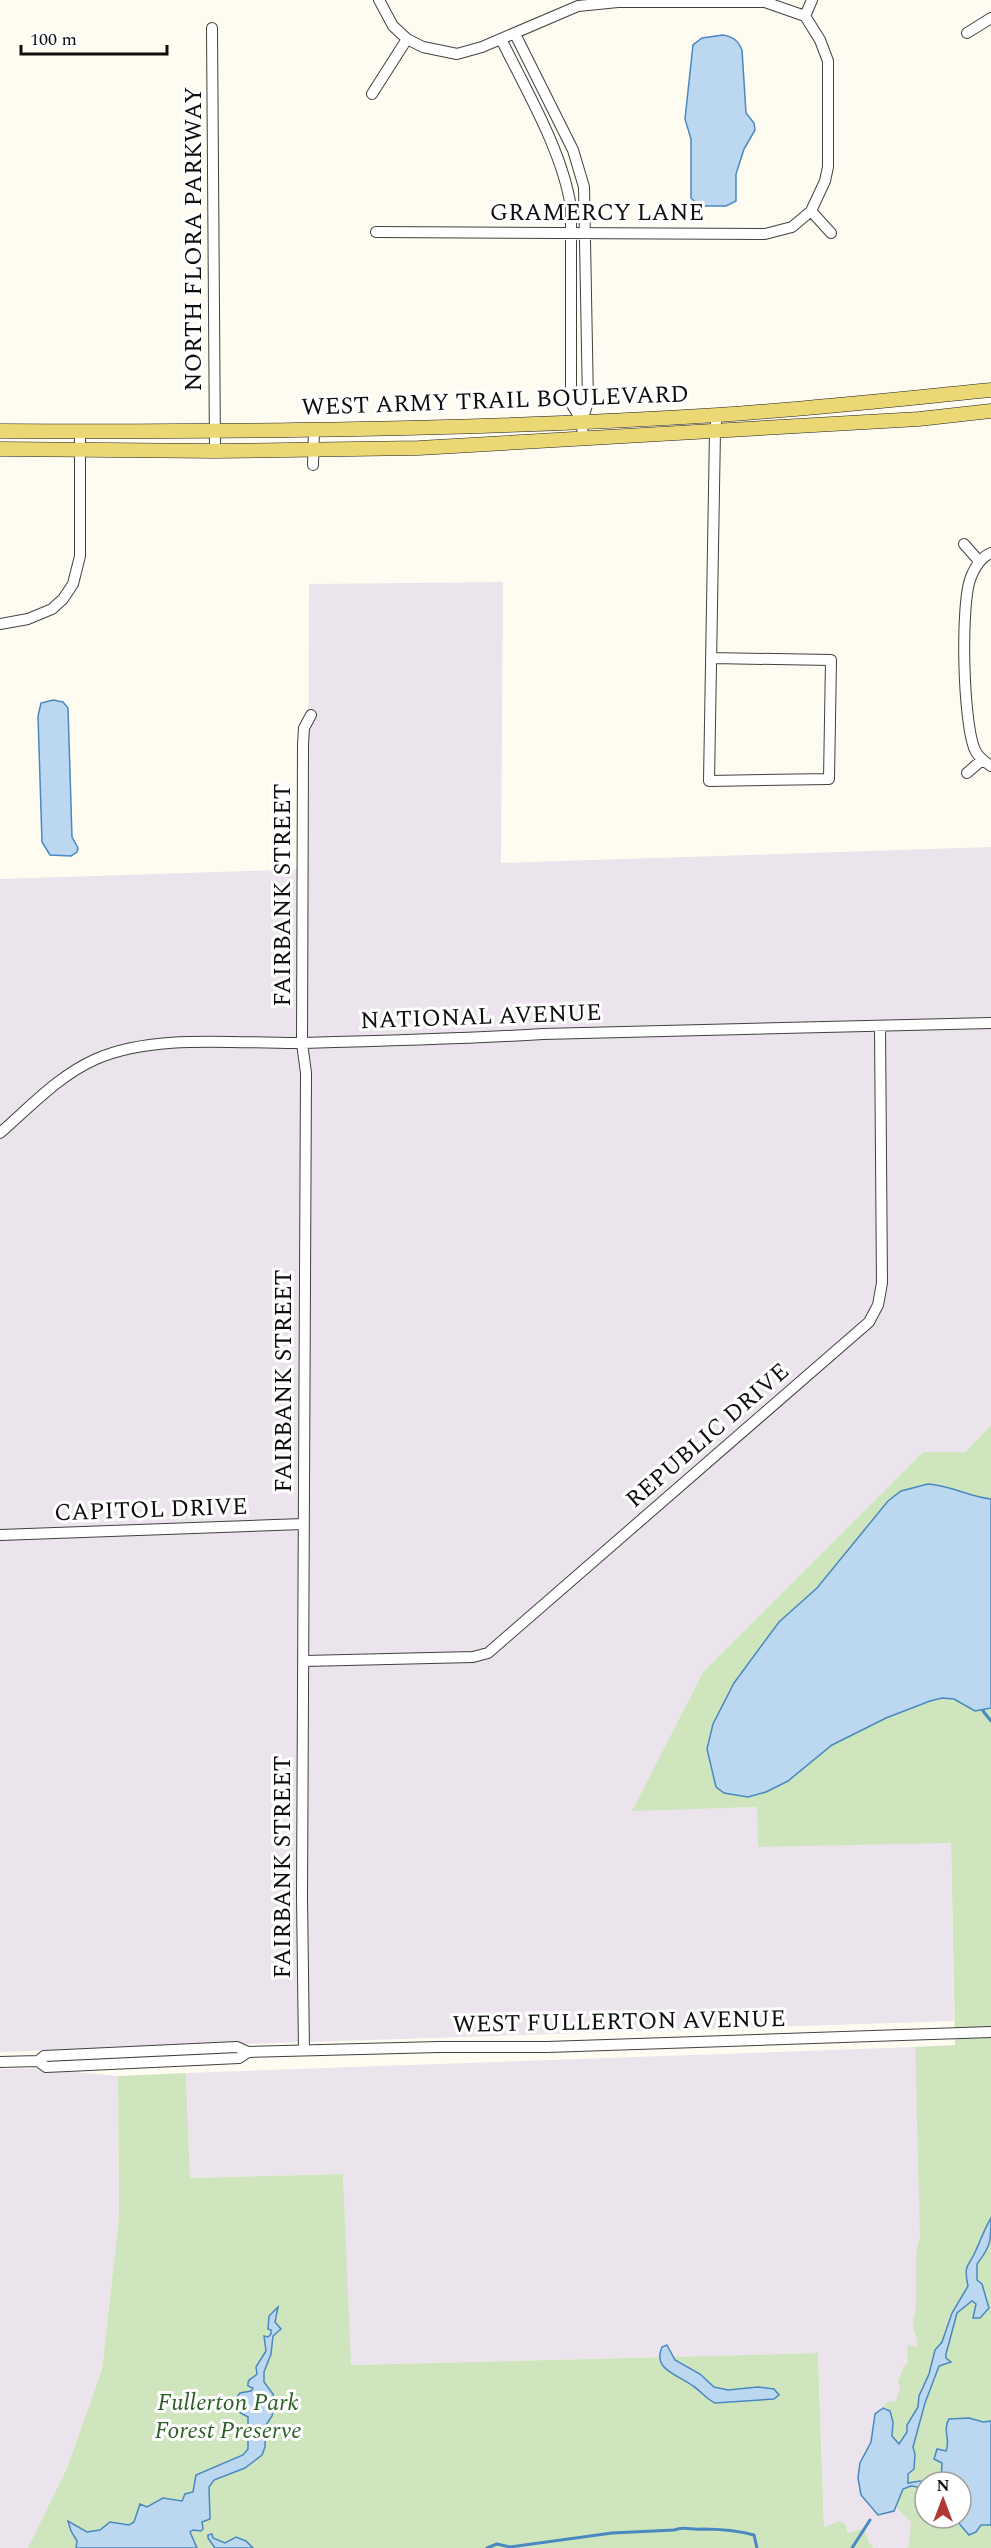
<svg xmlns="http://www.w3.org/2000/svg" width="991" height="2548" font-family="Spectral,serif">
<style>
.industrial{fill:#ece4ec}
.green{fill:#cfe5be;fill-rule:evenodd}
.water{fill:#bbd8f0;stroke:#4988c0;stroke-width:1.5}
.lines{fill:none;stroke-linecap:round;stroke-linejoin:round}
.stream{stroke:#4988c0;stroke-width:3}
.minor-casing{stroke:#414141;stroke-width:12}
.major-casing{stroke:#1f1f1f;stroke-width:15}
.minor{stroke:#fff;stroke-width:10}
.major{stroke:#ebd774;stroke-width:14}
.labels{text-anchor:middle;stroke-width:6;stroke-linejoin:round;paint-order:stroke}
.street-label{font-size:24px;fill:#0e0e0e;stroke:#fff}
.park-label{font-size:24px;font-style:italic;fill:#2d6025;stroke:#fff}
</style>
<rect width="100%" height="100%" fill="#fefcf1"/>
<path class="industrial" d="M503 582 501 863 991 847V1425L965 1452H923L703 1672 633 1810 757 1807 759 1847 951 1842 954 2021 0 2052V879L308 869 309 584Z
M915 2047 928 2482H925V2518L929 2548H825L818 2353 350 2365 343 2174 190 2178 186 2073Z
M33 2068 118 2076 119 2216 102 2369 67 2468 29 2548H0V2069Z"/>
<path class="green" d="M991 1425V2548H906L909 2546 911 2522 897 2508 900 2493 908 2483V2474L898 2444 892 2436 893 2431 887 2408H883L886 2402 896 2401 900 2389 898 2382 904 2366 908 2363 907 2348 909 2345 917 2347C919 2338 913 2332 913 2323 913 2317 916 2311 916 2305 917 2290 913 2250 920 2239L915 2047 955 2045 951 1843 758 1847 757 1807 632 1811 703 1672 923 1452H965ZM925 2482H961V2518H925Z
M186 2073 190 2178 343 2174 351 2365 818 2353 824 2527 840 2521 846 2525 847 2533 865 2528 868 2542 874 2548H28L67 2468 102 2369 119 2216 118 2076Z"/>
<path class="water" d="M723 35C733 37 738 40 742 50L746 113 754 123 755 130 744 149 736 174V201L726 206H699L691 198V139L685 119 693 45 702 38Z
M53 700 63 702 68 708 72 837 78 848 77 852 71 856 50 855 42 842 38 716 41 703Z
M928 1484C950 1485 969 1497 991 1499V1708L975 1711 954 1699 942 1698 930 1701 886 1718 832 1745 788 1781 766 1792 748 1797 724 1793 716 1787 707 1749 713 1724 734 1683 779 1622 817 1588 888 1501 901 1491Z
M991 2218C991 2241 991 2246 977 2264V2280L982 2284 989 2308 980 2318H973L976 2304 972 2301 957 2313 946 2354V2358L951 2362 939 2366 925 2403 913 2447 915 2454 914 2469 908 2474V2483L920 2481 925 2483V2488L911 2486 903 2489 894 2511 878 2515 861 2495 858 2478 860 2463 871 2442 875 2414 883 2408 890 2411 893 2422 892 2436 899 2444 907 2432V2425L918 2407 919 2396 929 2374 935 2350 942 2342 952 2313 968 2286C963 2262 969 2268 976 2250 981 2239 985 2228 991 2218Z
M278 2307 275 2322 281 2329 273 2336 271 2354 264 2372V2382L273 2394 274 2404 272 2416 266 2425 265 2447 262 2455 245 2468 214 2480 209 2487 210 2519 202 2522 203 2529 201 2531 193 2530 190 2532 197 2548H76L77 2541 71 2531 68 2521 87 2532 100 2530 110 2522 129 2525 134 2522 140 2504 147 2507 163 2498 182 2501 185 2494 193 2492 196 2475 243 2455 248 2449V2417L239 2412 240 2404 236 2398 240 2393 251 2391 253 2388 248 2386C247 2378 253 2379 257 2374L256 2367 266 2351 264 2336 268 2337 271 2334V2330L268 2329 269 2316Z
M667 2345 675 2360 700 2374 714 2387 728 2390 758 2387 774 2389 779 2395 774 2399 715 2403C706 2399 701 2391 693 2386 679 2375 652 2370 662 2347Z
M969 2418 983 2422 991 2421V2525H981L976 2532 969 2535 957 2521H946L943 2518H961V2482H931L941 2479 942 2463 934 2459 937 2449 946 2451C951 2440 942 2430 949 2419Z
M212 2534 213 2538 225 2543 236 2537 246 2541 253 2548H215L208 2538V2535Z"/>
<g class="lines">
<path class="stream" d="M983 1711 991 1721
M487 2548 497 2544 510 2547 612 2533 674 2530C684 2526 691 2530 702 2529 721 2529 736 2530 754 2535L757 2548
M852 2548 870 2520"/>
<g class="minor-casing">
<path id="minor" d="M379 0 393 26 407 39 423 47 457 54 482 47 578 6 618 2H765L805 16
M805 16 812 0
M212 28 215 451
M967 33 991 18
M515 34 573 150 584 187 588 402 582 421 583 439
M501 39C526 90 563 152 571 208V403L582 421
M372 94 407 39
M811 211 831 233
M376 232 765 234 792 227 811 211 825 181 828 167V61L820 40 805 16
M313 465 314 429
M964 544 979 561
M991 553C981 557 975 567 971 577 960 603 963 724 975 750 978 757 985 762 991 766
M0 624 28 619 52 609 63 599 73 584 80 556V431
M711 658 831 660 829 779 709 781 715 431 717 415
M967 773 982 760
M0 1133C31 1106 58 1076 96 1059 155 1033 239 1044 303 1043 383 1041 463 1039 543 1034L991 1023
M0 1535 303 1524
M304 1661 473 1657 488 1653 869 1322 878 1305 882 1283 880 1027
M304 2050 302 1897 306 1073 302 1043 303 745 304 728 311 715
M38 2061 46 2067 239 2058 248 2052
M0 2062 38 2061 44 2056 237 2047 248 2052 439 2047H547L991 2032"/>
</g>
<g class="major-casing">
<path id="major" d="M0 431C239 432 479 430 718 415 809 409 900 399 991 390
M0 449 215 451 419 448 919 419 991 411"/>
</g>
<use href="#minor" class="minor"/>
<use href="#major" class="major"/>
</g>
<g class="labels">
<g class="street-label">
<text x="597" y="220">GRAMERCY LANE</text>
<text transform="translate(193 239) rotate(-90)" y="8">NORTH FLORA PARKWAY</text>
<text transform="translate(495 400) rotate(-2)" y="8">WEST ARMY TRAIL BOULEVARD</text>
<text transform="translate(282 895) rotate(-90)" y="8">FAIRBANK STREET</text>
<text transform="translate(481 1016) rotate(-2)" y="8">NATIONAL AVENUE</text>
<text transform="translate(283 1381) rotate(-90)" y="8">FAIRBANK STREET</text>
<text transform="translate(707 1435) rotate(-41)" y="8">REPUBLIC DRIVE</text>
<text transform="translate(151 1509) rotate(-2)" y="8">CAPITOL DRIVE</text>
<text transform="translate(282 1867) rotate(-90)" y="8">FAIRBANK STREET</text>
<text transform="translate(619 2021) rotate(-1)" y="8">WEST FULLERTON AVENUE</text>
</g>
<g class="park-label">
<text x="228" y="2410">Fullerton Park<tspan x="228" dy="28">Forest Preserve</tspan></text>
</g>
</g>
<g transform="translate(943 2500)"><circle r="28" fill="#ffffff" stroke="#9f9f9f" stroke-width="1.5"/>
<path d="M0-4.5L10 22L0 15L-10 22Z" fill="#b13834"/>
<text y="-9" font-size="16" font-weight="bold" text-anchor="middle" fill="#0e0e0e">N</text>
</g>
<path d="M21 45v9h146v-9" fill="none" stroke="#0e0e0e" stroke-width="3"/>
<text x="30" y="45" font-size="18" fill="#0e0e0e" stroke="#ffffff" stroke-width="4.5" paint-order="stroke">100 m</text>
</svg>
